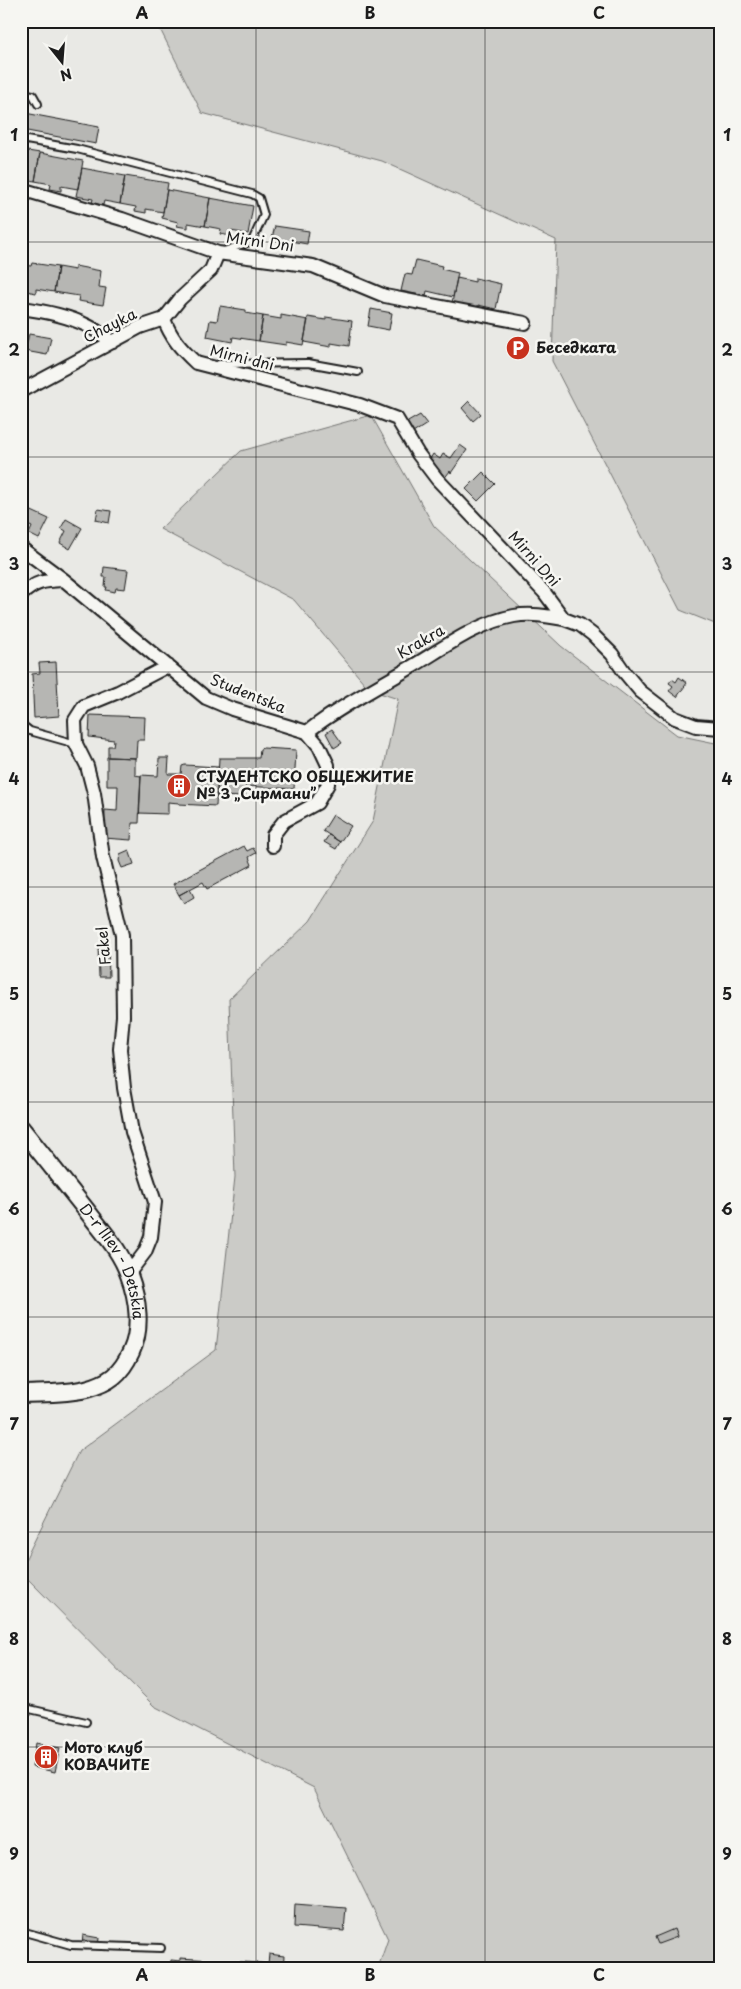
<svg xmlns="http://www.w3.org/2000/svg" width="741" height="1989" font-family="'Playpen Sans',sans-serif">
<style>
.green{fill:#cbcbc7;stroke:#747472}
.building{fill:#b6b6b3;stroke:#1c1c1c}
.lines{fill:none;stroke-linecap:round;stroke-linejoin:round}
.service-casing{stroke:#1c1c1c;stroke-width:10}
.minor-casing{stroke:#1c1c1c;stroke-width:16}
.tertiary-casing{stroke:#1c1c1c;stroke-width:20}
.path{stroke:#1c1c1c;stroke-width:3;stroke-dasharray:4 4;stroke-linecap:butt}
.service{stroke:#f6f6f2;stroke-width:6}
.minor{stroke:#f6f6f2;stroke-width:12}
.tertiary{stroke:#f6f6f2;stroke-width:16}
.grid{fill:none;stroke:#1c1c1c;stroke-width:1;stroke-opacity:0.55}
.labels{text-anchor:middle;stroke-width:5;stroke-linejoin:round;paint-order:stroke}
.street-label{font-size:15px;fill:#1c1c1c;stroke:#f6f6f2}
.poi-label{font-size:15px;font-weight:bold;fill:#1c1c1c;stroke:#f6f6f2;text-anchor:start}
.neatline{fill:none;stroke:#1c1c1c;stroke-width:2}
.grid-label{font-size:16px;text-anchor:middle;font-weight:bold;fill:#1c1c1c}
</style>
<rect width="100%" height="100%" fill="#e9e9e5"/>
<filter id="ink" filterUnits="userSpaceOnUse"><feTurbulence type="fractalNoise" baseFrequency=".02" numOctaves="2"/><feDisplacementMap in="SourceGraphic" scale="10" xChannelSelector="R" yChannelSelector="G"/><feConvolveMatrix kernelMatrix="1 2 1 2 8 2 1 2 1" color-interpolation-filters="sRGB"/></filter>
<g filter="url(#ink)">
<path class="green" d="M156 21H720V626L680 610 552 361 556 240 382 161 202 113Z
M371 415 434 526 561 646 677 735 720 744V1968H378L388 1939 314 1788 154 1706 21 1572V1568L79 1451 216 1350 235 1177 229 999 310 921 373 821 398 699 370 690 294 600 160 529 241 451Z"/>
<path class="building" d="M25 113 99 127 96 144 22 130Z
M21 150 40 153 35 181 21 179Z
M40 153 83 161 78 189 61 186V191L50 189 51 184 35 181Z
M82 168 125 176 120 204 104 201 103 205 92 203 93 199 76 196Z
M125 176 168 183 163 212 146 209V213L135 211 136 207 120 204Z
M167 190 210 198 205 226 188 223V228L177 226 178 222 162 218Z
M210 198 253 206 248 234 231 231V236L220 234 221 229 205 226Z
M275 226 309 231 307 244 272 238Z
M416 260 442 266 441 269 458 273 453 297 427 291 426 296 401 291 405 274 412 275Z
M32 263 58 267 54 292 36 289V293L21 290V265L31 266Z
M75 266 101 271 99 287 106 288 103 305 78 301 79 296 54 292 58 267 75 270Z
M457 278 475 282V278L501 284 496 309 478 305V308L452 303Z
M220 306 246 310V313L263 316 259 341 233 337 232 342 207 337 210 320 217 321Z
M371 309 392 313 389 330 368 326Z
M281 315 308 320 303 345 286 342V345L259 341 263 316 281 319Z
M308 317 326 320V317L352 321 349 346 331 343V347L304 342Z
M29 334 51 338 47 355 25 351Z
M469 401 481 414 473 421 462 408Z
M420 415 427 424 413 433 406 423Z
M460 445 467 450 451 473 450 471 443 480 429 468 434 462 430 459 433 454 440 459 443 454 451 458Z
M483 472 495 484 478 501 466 489Z
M25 508 49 519 39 539 29 534 32 527 21 522V516Z
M98 509 111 511 109 523 96 520Z
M66 519 82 528 70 549 60 543 66 531 61 528Z
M104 567 128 570 125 589 116 588 115 592 106 590 107 587H105L106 577H103Z
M56 662 59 716 34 718 32 674 40 673 39 663Z
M679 677 687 683 677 697 669 691 673 686 669 683 672 679 676 682Z
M90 715 145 717 144 740H137L136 758 108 757V746H113L114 740 89 737Z
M332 729 342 743 334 748 326 733Z
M263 748 296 750 294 789 246 786 245 797 217 796 219 758H259L260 749Z
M107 757 135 758V775L141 776 139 823H132L131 840 104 838 105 810 117 811 118 786H107Z
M159 758H169L168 774H181L182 766 185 765 218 767 216 806 179 804V803L168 802V814L139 813 141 775 158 776Z
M333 815 351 826 340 842 323 831Z
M329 835 340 842 336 849 324 842Z
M244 846 247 851 253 848 256 853 249 857 252 865 207 889 203 882 179 895 173 884Z
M129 850 134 864 122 868 119 861 120 854Z
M190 889 194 897 184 903 179 895Z
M98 946H108L109 977H99Z
M36 1743 60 1748 55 1772 32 1767Z
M295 1904 346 1908 344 1931 294 1927Z
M674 1929 677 1937 658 1944 655 1937Z
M83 1935 99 1938 98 1946 82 1944Z
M269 1954 284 1956 283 1968H259L260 1963 268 1964Z
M180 1958 260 1963 259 1968H180Z
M171 1960 180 1961V1968H170Z"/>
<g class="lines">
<g class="service-casing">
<path id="service" d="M21 93 33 95 38 104
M21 139 77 149 252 194 259 198 264 215 252 241 224 251
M219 364 308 363 358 372
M21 724 30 731 76 744
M21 1707 86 1722
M21 1931 71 1945 161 1948"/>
</g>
<g class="minor-casing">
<path id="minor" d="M21 189 122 219 218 253 313 266 385 296 525 323
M21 308C44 311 66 315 86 325 96 329 104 337 113 342
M164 319C171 338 181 349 196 363L360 405 397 419 418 454 437 479 544 592 564 619 580 625 593 635 612 654 625 673 640 691 675 718 696 726 720 728
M21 391 140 327 164 319 180 299 211 270 218 253
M21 548 64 580 206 698 232 709 307 732 319 746 328 765V784L317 803 284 821 273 835V846
M21 595C36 581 44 581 64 580
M307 732C338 708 374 689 408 669 441 650 476 623 514 616 531 613 547 616 564 619
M129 1273 145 1252 151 1237 155 1202 132 1132 124 1088 120 1049 123 1016 122 935 103 857 94 793 87 766 76 744 75 720 84 706 118 692 168 666"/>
</g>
<g class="tertiary-casing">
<g id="tertiary">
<path id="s1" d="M21 1128C43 1156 65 1183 87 1211 102 1231 121 1251 129 1275 138 1299 142 1329 131 1352 121 1374 109 1383 86 1389 65 1394 42 1393 21 1394"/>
</g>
</g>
<path class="path" d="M717 1968 720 1967"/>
<use href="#service" class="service"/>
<use href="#minor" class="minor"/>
<use href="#tertiary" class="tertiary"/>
</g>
</g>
<path class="grid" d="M256 21V1968M485 21V1968M21 242H720M21 457H720M21 672H720M21 887H720M21 1102H720M21 1317H720M21 1532H720M21 1747H720"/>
<defs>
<g id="parking-disc" transform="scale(1.25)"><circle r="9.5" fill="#c8321e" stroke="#f6f6f2"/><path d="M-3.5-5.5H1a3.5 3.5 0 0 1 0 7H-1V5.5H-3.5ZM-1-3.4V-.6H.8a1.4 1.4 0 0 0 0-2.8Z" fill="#fff"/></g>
<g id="building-disc" transform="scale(1.25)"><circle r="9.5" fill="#c8321e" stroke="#f6f6f2"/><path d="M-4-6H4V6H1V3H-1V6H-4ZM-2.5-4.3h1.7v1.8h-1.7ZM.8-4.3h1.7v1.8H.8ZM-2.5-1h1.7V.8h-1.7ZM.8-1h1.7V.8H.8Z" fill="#fff"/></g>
</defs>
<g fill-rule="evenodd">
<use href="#parking-disc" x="518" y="348"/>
<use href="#building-disc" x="179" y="786"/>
<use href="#building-disc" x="46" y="1757"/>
</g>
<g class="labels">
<g class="street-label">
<text transform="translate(260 242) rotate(8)" y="5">Mirni Dni</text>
<text transform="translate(110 326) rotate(-27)" y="5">Chayka</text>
<text transform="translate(242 358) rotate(14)" y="5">Mirni dni</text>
<text transform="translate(534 559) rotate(48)" y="5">Mirni Dni</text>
<text transform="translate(421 642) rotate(-30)" y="5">Krakra</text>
<text transform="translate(248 694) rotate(22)" y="5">Studentska</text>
<text transform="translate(104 946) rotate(-95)" y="5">Fakel</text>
<text dy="5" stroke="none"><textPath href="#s1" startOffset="164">D-r Iliev - Detskia</textPath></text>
</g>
<g class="poi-label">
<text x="536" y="353">Беседката</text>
<text x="196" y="782">СТУДЕНТСКО ОБЩЕЖИТИЕ<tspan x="196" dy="17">№ 3 „Сирмани”</tspan></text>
<text x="64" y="1753">Мото клуб<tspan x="64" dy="17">КОВАЧИТЕ</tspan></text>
</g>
</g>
<rect width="741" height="1989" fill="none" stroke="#f6f6f2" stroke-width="55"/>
<g transform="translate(62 62) rotate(163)" stroke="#f6f6f2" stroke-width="4" paint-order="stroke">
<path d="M0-4L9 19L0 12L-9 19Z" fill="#1c1c1c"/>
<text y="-8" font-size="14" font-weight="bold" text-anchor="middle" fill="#1c1c1c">N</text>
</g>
<rect x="28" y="28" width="686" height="1934" class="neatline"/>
<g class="grid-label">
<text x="142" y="19">A</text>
<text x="370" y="19">B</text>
<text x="599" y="19">C</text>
<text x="14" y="141">1</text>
<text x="727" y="141">1</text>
<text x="14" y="356">2</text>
<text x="727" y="356">2</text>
<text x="14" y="570">3</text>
<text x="727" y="570">3</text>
<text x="14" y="785">4</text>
<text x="727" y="785">4</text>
<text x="14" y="1000">5</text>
<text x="727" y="1000">5</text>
<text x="14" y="1215">6</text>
<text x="727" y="1215">6</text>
<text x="14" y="1430">7</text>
<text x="727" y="1430">7</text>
<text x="14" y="1645">8</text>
<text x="727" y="1645">8</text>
<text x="14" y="1860">9</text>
<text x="727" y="1860">9</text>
<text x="142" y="1981">A</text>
<text x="370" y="1981">B</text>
<text x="599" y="1981">C</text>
</g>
</svg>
